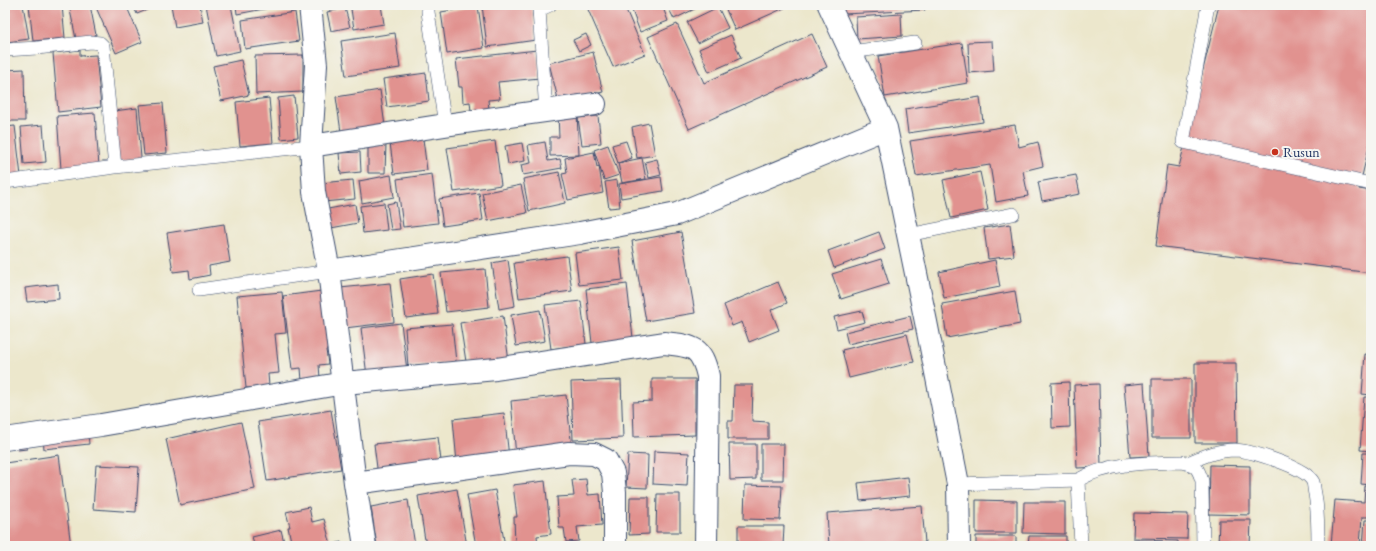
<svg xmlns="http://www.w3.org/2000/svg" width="1376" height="551" font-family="'EB Garamond',serif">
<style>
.building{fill:#e1928f}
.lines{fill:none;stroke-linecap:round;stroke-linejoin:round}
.lane-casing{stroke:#3a4b6e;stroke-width:14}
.street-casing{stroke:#3a4b6e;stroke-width:24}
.lane{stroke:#fff;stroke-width:13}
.street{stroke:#fff;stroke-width:22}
.poi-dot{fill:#c8321e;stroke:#f6f6f2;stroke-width:1.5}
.labels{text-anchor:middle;stroke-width:4;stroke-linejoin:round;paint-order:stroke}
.poi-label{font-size:14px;fill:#1b2f5e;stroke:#f6f6f2;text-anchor:start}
</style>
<rect width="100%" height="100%" fill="#f6f6f2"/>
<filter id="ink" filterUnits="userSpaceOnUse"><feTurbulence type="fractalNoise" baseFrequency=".025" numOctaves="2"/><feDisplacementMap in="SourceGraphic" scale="8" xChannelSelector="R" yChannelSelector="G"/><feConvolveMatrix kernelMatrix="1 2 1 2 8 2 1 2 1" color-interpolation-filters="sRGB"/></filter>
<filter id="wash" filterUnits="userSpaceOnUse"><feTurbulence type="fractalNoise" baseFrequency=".012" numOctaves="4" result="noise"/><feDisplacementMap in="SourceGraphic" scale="16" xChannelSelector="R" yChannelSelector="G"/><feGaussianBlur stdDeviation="0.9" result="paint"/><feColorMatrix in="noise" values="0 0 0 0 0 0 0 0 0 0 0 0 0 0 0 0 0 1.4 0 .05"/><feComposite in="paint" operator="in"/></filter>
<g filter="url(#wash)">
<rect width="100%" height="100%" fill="#ece7cc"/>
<g id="blocks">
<path class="building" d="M11 5H23L29 39 7 42 5 31V6Z
M29 5H62L65 38 33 41Z
M69 5H90L96 35 76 39Z
M95 5H126L142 42 116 53Z
M133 5H159L137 14Z
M171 5H200L203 22 175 27Z
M206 5H231L240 51 216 56Z
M236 5H280V6L237 14Z
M374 5H381L384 24 354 29 351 9Z
M482 5H532L536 40 487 47Z
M586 5H624L645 54 613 67Z
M630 5H662L668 21 640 32Z
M667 5H703L674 19Z
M724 5H791L735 30Z
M843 5H925V10L844 14Z
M1219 5H1371V138L1359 189 1371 191V273L1156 246 1167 165 1179 167Z
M478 6 484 48 447 54 441 12Z
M718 7 728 28 698 43 687 22Z
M345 8 350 27 331 31 327 12Z
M295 12 299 41 245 49 242 20Z
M901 14 902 36 857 39 856 17Z
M677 24 704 83 812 34 827 67 689 129 648 37Z
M395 33 400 68 346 76 341 41Z
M586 34 591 45 579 51 573 40Z
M731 35 741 58 709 72 699 49Z
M992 41 994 71 969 73 968 42Z
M962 43 968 83 885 97 878 56Z
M80 50V56L96 55 101 107 58 112 53 53Z
M537 50 540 78 498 82 500 99 488 100 489 109 471 111 470 102 463 103 462 87H459L456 59Z
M593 52 603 92 559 103 549 63Z
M303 55V92L256 94 255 56Z
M241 60 249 95 221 101 213 66Z
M24 69 25 121H5V70Z
M426 73 429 101 387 107 383 79Z
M380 90 385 126 341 132 336 97Z
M294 96 298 137 281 139 278 98Z
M980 97 983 122 908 133 905 109Z
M269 98 273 143 240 146 236 102Z
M163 103 167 153 144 155 139 105Z
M137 108 141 158 118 161 114 111Z
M95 113 99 166 61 169 57 116Z
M577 113 579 155 550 156V137H559L558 114Z
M598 116 601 143 582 145 578 118Z
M649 123 655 155 637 158 632 127Z
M43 125 46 162 24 164 21 127Z
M1015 125 1019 147 1038 142 1043 166 1023 171 1028 196 996 202 990 165 916 176 910 141Z
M15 126 21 176 5 178V127Z
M423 139 427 170 394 174 390 143Z
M495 141 501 185 454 192 447 148Z
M626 141 632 158 618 163 612 145Z
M545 142 548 161 560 159 562 168 523 175 521 165 531 163 528 145Z
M522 143 525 161 508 164 505 146Z
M368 144H386L385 173H368Z
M608 145 619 175 604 180 594 150Z
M360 152 361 172 341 174 339 153Z
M594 152 597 167 599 166 603 193 568 200 562 174 567 173 565 158Z
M642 158 646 179 622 183 618 163Z
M657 159 661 175 649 178 645 162Z
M559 172 565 203 529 211 523 179Z
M980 172 988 210 951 218 943 180Z
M432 174 438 223 403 227 397 179Z
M391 175 394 197 362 203 359 181Z
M1076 175 1080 194 1042 201 1038 182Z
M661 177 663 191 621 198 619 184Z
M353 180 355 199 323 202 321 183Z
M617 180 620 207 609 208 605 182Z
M521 185 527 213 488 221 482 193Z
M479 193 483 220 443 226 439 199Z
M396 202 400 229 391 230 387 204Z
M384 203 387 230 363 233 360 206Z
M355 204 358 223 331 228 328 209Z
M224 224 230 262 209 266 210 275 190 279 189 270 173 272 167 233Z
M1010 224 1014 256 988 259 984 228Z
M681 232 695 313 646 321 632 241Z
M879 232 885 249 834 268 828 251Z
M619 247 623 280 579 285 575 253Z
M567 256 572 291 519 298 514 263Z
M881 259 889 284 841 299 832 274Z
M508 260 515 306 499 309 492 263Z
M995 260 1000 287 944 298 939 272Z
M485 269 489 307 446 312 441 273Z
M433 274 438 314 406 318 400 279Z
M778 282 787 303 771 310 779 330 749 342 742 322 732 326 724 305Z
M390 283 394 322 345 328 340 288Z
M58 284 59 299 27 302 25 288Z
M627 284 633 338 592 343 586 289Z
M329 290 336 349 326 350 328 364 319 365 320 378 302 381 301 368 292 369 283 296Z
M1015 291 1020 324 947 338 942 304Z
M282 292 286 333 275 334 279 373 268 374 269 386 246 388 237 296Z
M581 301 586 344 551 349 545 305Z
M540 310 545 341 516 346 511 315Z
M862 311 865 322 837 329 834 317Z
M503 316 509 362 467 368 460 323Z
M910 316 913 329 848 344 845 332Z
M401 323 407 371 367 376 361 328Z
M452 324 456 362 408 366 405 328Z
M907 334 914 362 849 378 842 350Z
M1365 354 1371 355V395L1362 394Z
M1195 363H1236L1237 443H1195Z
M652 379H695V435L634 437 633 402 652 401Z
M1152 379H1191V438H1152Z
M621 380 623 438 573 440 571 382Z
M1069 382 1070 427 1052 428 1051 383Z
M1144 383 1149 456 1130 457 1124 385Z
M1099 384 1101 467 1077 468 1074 385Z
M734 385H753L752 421 768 422V439H728V421H733Z
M566 395 572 449 516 456 511 401Z
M1364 397H1371V451L1360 450Z
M331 410 341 469 267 481 258 422Z
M504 413 509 457 457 463 453 419Z
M241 422 255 489 180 505 166 439Z
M88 433 89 444 44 449 43 438Z
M438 437 442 469 378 476 374 444Z
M18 444H27V449L18 450Z
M729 444H756V479L730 480Z
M761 444H784L783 480H761Z
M654 451 689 453 687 486 653 484Z
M1363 453H1371V485L1361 484Z
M628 454 648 455 647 488 626 487Z
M59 455 71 546H5V463Z
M96 465 139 467 136 512 93 509Z
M1210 465 1250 466V515L1209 514Z
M908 477 910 496 860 501 858 483Z
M586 479 588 495 600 494 602 525 577 527 579 541 566 542 564 528H559L557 497 574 496 572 480Z
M545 481 551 534 537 536 538 546H515L514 517H517L513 485Z
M745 485 782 486 780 520 744 519Z
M1365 486 1371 487V517H1362L1360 546 1331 545 1335 500 1364 502Z
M457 489 467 546H426L418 496Z
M495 490 505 546H476L467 495Z
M657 494H680V532H656Z
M630 497H649V534L629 535Z
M408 500 415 546H377L371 507Z
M976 500 1017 501V533H976Z
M1024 502H1065V534L1023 533Z
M922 506 925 543 881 546H829L827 513Z
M309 507 312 522 324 519 331 545 341 542 342 546H292L288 527H290L286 512Z
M1134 513 1188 514 1187 539 1133 538Z
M1219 520H1251L1250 546H1218Z
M1365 520H1371V546H1363Z
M738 526H784L783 546H738Z
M281 530 285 546H255L252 537Z
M976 536H1016V546H976Z
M1029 536H1066V546H1028Z
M1134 540 1178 541V546H1134Z"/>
</g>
</g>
<g filter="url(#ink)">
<use href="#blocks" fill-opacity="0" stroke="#3a4b6e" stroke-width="1"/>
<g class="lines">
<g class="lane-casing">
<path id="lane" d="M428 5V12L445 125
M1208 5 1183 142 1371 184
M5 50 37 48 91 42 100 43 103 46 115 167
M851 52 915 43
M546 112 539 10 550 5
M5 182 115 167 311 146
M908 235 1013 214
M199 290 329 271
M1188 463C1203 456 1218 450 1235 450 1251 451 1306 467 1313 482 1314 485 1314 490 1315 494 1318 511 1318 528 1318 546
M1078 480 1081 546
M958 484 1078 480C1110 462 1146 463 1181 462 1195 464 1198 467 1202 481L1203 546"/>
</g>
<g class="street-casing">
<path id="street" d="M310 5 316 65 311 146 314 192 329 271 355 483 365 546
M829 5 886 128 926 322 958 484 959 546
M311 146 445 125 595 104
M329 271 580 233 677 214 886 128
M5 439 101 425 344 383 496 369 664 343C693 346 701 346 708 376L706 546
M355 483 569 453 594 454 606 460 613 473 615 492V546"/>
</g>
<use href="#lane" class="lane"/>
<use href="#street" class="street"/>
</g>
</g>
<circle class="poi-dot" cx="1275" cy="152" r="4"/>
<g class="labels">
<g class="poi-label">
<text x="1283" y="157">Rusun</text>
</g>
</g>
<rect width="1376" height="551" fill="none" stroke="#f6f6f2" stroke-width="20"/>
</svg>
